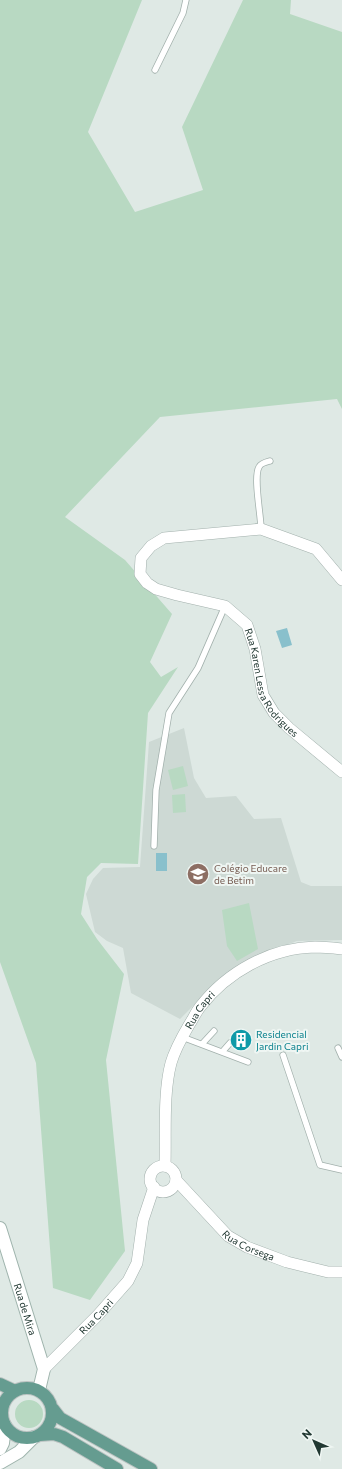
<svg xmlns="http://www.w3.org/2000/svg" width="342" height="1469" font-family="Commissioner,sans-serif">
<style>
.built{fill:#cdd9d4}
.green{fill:#b8d9c2}
.water{fill:#89c0cc}
.lines{fill:none;stroke-linecap:round;stroke-linejoin:round}
.lane-casing{stroke:#a2b0ac;stroke-width:7}
.street-casing{stroke:#a2b0ac;stroke-width:12}
.secondary-casing{stroke:#9fb4ad;stroke-width:14}
.primary-casing{stroke:#bcc3c2;stroke-width:14}
.lane{stroke:#fff;stroke-width:5.5}
.street{stroke:#fff;stroke-width:11}
.secondary{stroke:#fff;stroke-width:12}
.primary{stroke:#659c90;stroke-width:12}
.labels{text-anchor:middle;stroke-width:4;stroke-linejoin:round;paint-order:stroke}
.street-label{font-size:10px;fill:#213832;stroke:#eff6f3}
.education-label{font-size:10px;fill:#785e54;stroke:#eff6f3;text-anchor:start}
.culture-label{font-size:10px;fill:#0d838f;stroke:#eff6f3;text-anchor:start}
</style>
<rect width="100%" height="100%" fill="#dfe9e5"/>
<path class="built" d="M184 728 194 778 206 798 236 796 254 819 281 818 301 882 311 886H342V940L297 941 262 954 225 974 180 1019 131 993 123 948 107 941 95 932 86 894 93 879 103 868 140 867 149 742Z"/>
<path class="green" d="M0 0H142L88 132 135 212 203 190 182 127 243 0H291L290 14 342 32V409L337 399 160 417 65 517 125 560 172 614 150 662 161 677 178 667 148 713 138 864 101 863 87 877 81 914 97 939 124 974 106 1060 125 1251 90 1300 53 1288 36 1063 0 962Z
M183 766 188 786 173 790 168 770Z
M185 794 186 812 173 813 172 795Z
M249 903 258 949 237 961 227 946 222 910Z
M15 1414a14 14 0 1 1 28 0a14 14 0 1 1-28 0Z"/>
<path class="water" d="M287 628 292 645 282 648 276 631Z
M156 853H167V871H156Z"/>
<g class="lines">
<g class="lane-casing">
<path id="lane" d="M155 70 183 13 186 0
M261 529C261 515 253 477 259 467 261 463 266 462 270 461
M154 846 156 790 169 713 198 668 225 606
M182 1037 248 1062
M202 1044 214 1031
M338 1048 342 1057
M223 1051 230 1043
M283 1055 320 1165 342 1170"/>
</g>
<g class="street-casing">
<g id="street">
<path id="s1" d="M342 580 316 549 261 529 164 538 151 546 141 558 140 574 147 583 156 589 177 595 225 606 247 625 255 649 263 695 274 713 289 728 342 772"/>
<path id="s2" d="M165 1166C166 1134 163 1093 171 1063 175 1049 182 1037 189 1025 193 1019 196 1012 200 1007 227 972 270 948 315 947 324 947 333 948 342 949"/>
<circle cx="163" cy="1179" r="13"/>
<path id="s3" d="M176 1180 228 1236 247 1247 287 1262 328 1272H342"/>
<path id="s4" d="M44 1369 98 1315 128 1281 137 1263 143 1220 154 1187"/>
</g>
</g>
<g class="secondary-casing">
<g id="secondary">
<path id="s5" d="M0 1228 44 1369 39 1390"/>
<path d="M0 1449 3 1443 5 1425"/>
<path d="M0 1463 19 1452 34 1437"/>
</g>
</g>
<g class="primary-casing">
<path id="primary" d="M0 1384 15 1391
M2 1413a25 25 0 1 1 50 0a25 25 0 1 1-50 0Z
M53 1409 60 1418 151 1469
M40 1435 54 1434 63 1437 117 1469"/>
</g>
<use href="#lane" class="lane"/>
<use href="#street" class="street"/>
<use href="#secondary" class="secondary"/>
<use href="#primary" class="primary"/>
</g>
<defs>
<g id="school-disc" transform="scale(1.15)"><circle r="9.5" fill="#8d6e63" stroke="#eff6f3"/><path d="M0-5L7-2L0 1L-7-2ZM-4 1L0 2.5L4 1V4Q0 6-4 4Z" fill="#fff"/></g>
<g id="building-disc" transform="scale(1.15)"><circle r="9.5" fill="#0f9aa8" stroke="#eff6f3"/><path d="M-4-6H4V6H1V3H-1V6H-4ZM-2.5-4.3h1.7v1.8h-1.7ZM.8-4.3h1.7v1.8H.8ZM-2.5-1h1.7V.8h-1.7ZM.8-1h1.7V.8H.8Z" fill="#fff"/></g>
</defs>
<g fill-rule="evenodd">
<use href="#school-disc" x="198" y="874"/>
<use href="#building-disc" x="241" y="1040"/>
</g>
<g class="labels">
<g class="street-label">
<text dy="4" stroke="none"><textPath href="#s1" startOffset="430">Rua Karen Lessa Rodrigues</textPath></text>
<text dy="4" stroke="none"><textPath href="#s2" startOffset="164">Rua Capri</textPath></text>
<text dy="4" stroke="none"><textPath href="#s3" startOffset="99">Rua Corsega</textPath></text>
<text dy="4" stroke="none"><textPath href="#s5" startOffset="85">Rua de Mira</textPath></text>
<text dy="4" stroke="none"><textPath href="#s4" startOffset="74">Rua Capri</textPath></text>
</g>
<g class="education-label">
<text x="214" y="872">Colégio Educare<tspan x="214" dy="12">de Betim</tspan></text>
</g>
<g class="culture-label">
<text x="256" y="1038">Residencial<tspan x="256" dy="12">Jardin Capri</tspan></text>
</g>
</g>
<g transform="translate(314 1441) rotate(315)" stroke="#eff6f3" stroke-width="3" paint-order="stroke">
<path d="M0-3L7 15L0 10L-7 15Z" fill="#213832"/>
<text y="-6" font-size="11" font-weight="bold" text-anchor="middle" fill="#213832">N</text>
</g>
</svg>
